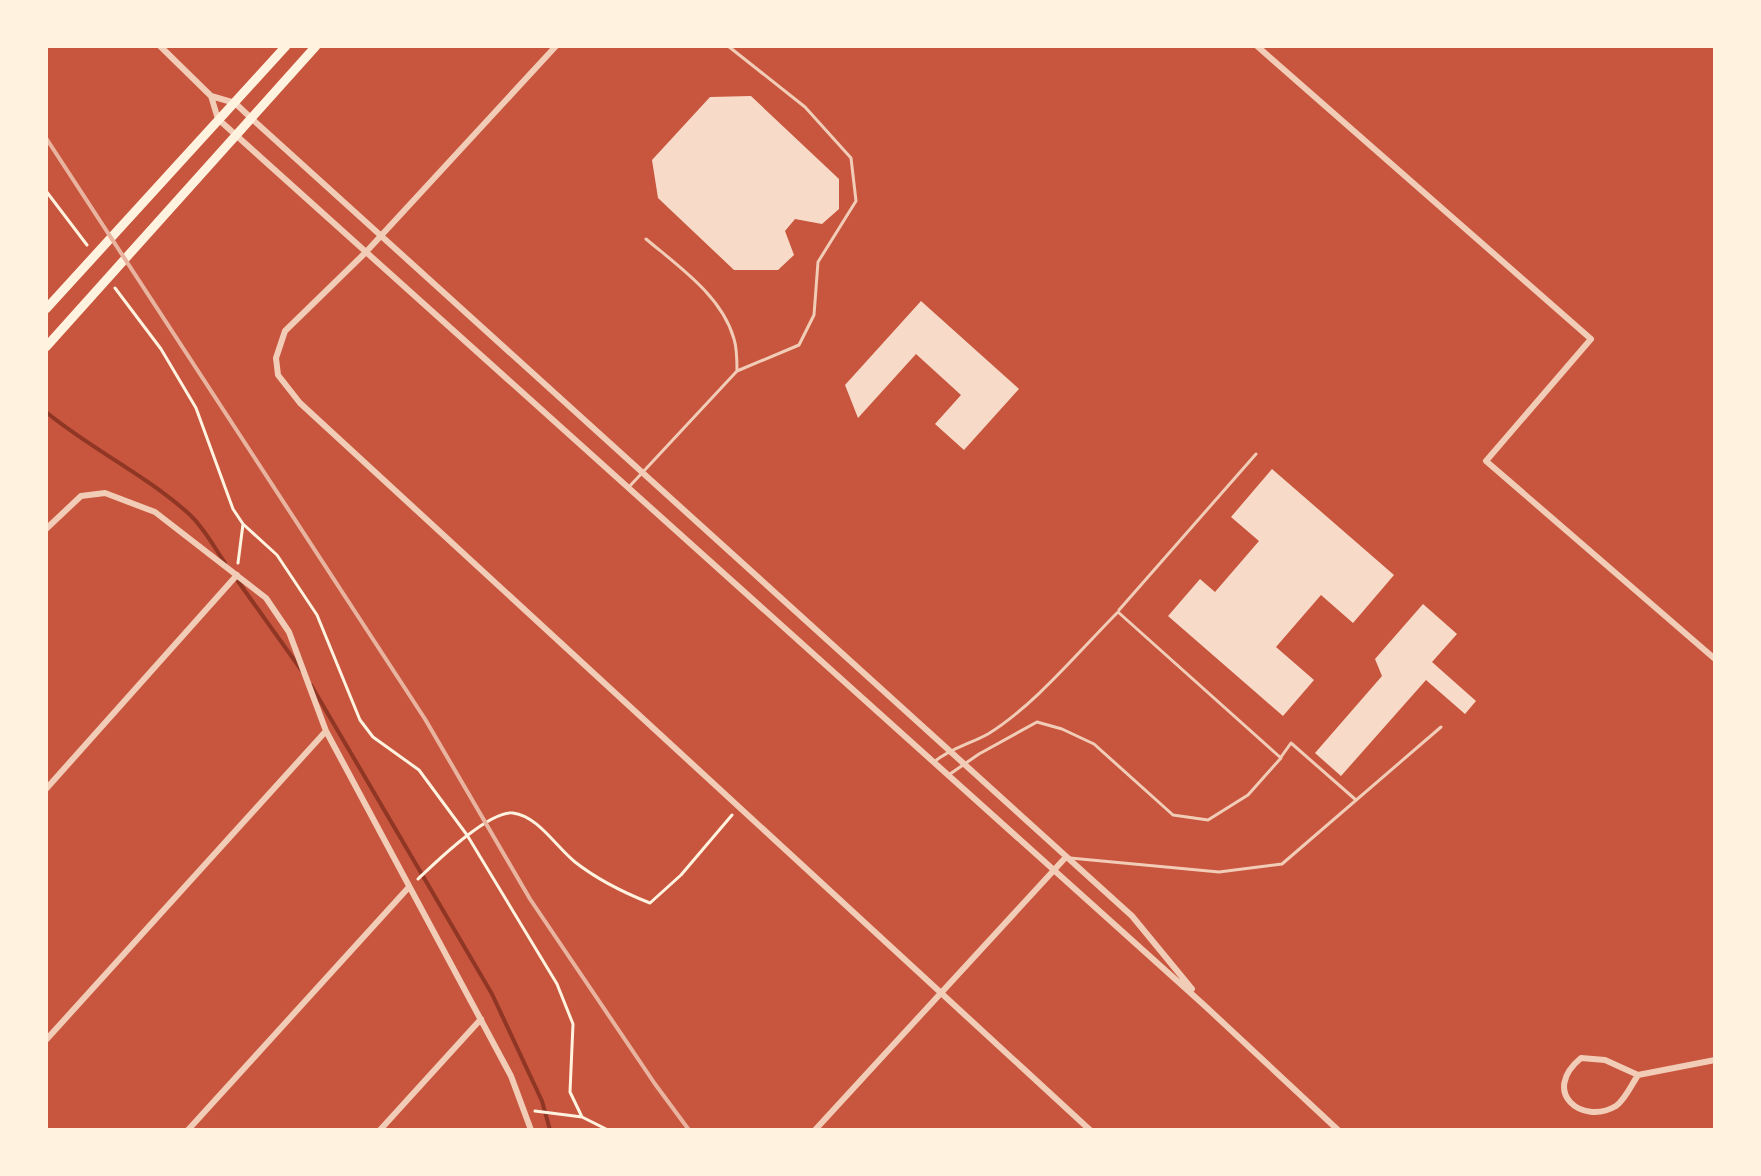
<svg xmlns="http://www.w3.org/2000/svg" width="1761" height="1176" font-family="Jost,sans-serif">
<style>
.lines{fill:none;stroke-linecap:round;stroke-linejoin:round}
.stream{stroke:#8f3625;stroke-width:4}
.building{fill:#f7dbc8}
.path{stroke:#fff3e0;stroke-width:3}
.service{stroke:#f1ccb7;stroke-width:3}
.minor{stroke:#f1ccb7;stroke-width:6}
.secondary{stroke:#fff3e0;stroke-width:9}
.rail{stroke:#e9b49f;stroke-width:4}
</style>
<rect width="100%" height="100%" fill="#c8553d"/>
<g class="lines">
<path class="stream" d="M46 412C91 449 144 474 188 513 203 526 214 547 225 563
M235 577 302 671
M311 685 492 994 542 1101 550 1130"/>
</g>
<path class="building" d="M751 96 839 179V209L822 224 795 219 785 231 794 255 778 270H734L658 198 652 160 710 97Z
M921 301 1019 389 964 450 935 424 961 395 916 354 858 418 845 385Z
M1272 469 1394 575 1353 623 1321 595 1276 647 1314 680 1283 716 1168 616 1200 579 1215 592 1259 541 1231 517Z
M1423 604 1457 634 1432 662 1476 701 1465 714 1426 680 1341 776 1315 753 1382 676 1375 659Z"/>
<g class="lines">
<path class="path" d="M46 191 87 245
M115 288 161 349 196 408 233 509 243 524 277 555 317 615 360 720 373 737 419 770 467 835 557 984 573 1024 570 1092 582 1117 608 1130
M238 563 243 524
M418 879C435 863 489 810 513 813 538 816 556 847 575 862 598 880 622 892 650 903L681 875 732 815
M535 1111 582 1117"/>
<path class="service" d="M728 46 805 107 851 158 856 201 818 262 814 315 799 345 737 371
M628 488 737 371C737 361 737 348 734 339 722 296 678 266 646 239
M1119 610 1256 454
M1281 757 1291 743 1356 800
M934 762C951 748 970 744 988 734 1034 706 1080 650 1118 612L1281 758 1248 795 1208 820 1173 815 1094 744 1062 729 1037 722 979 754 950 774
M1070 858 1219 872 1282 864 1441 727"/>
<path class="minor" d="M160 46 211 96 218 119 1204 1005 1338 1130
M556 46 366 252 285 331 276 358 278 375 300 403 1090 1130
M1257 46 1591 339 1486 461 1715 659
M211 96 235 103 251 118 1132 916 1192 989
M46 529 81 496 105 493 155 512 266 598 289 632 326 731 511 1076 531 1130
M46 789 237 575
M46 1040 326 731
M1638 1075C1632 1084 1625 1100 1616 1106 1582 1126 1540 1092 1581 1058L1605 1060 1638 1075 1715 1060
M188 1130 409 887
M380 1130 481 1019
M815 1130 1066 857"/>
<path class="secondary" d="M46 309 286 46
M46 347 316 46"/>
<path class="rail" d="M46 138 425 719 530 899 655 1084 689 1130"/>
</g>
<rect width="1761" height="1176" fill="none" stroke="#fff3e0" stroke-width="96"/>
</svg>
